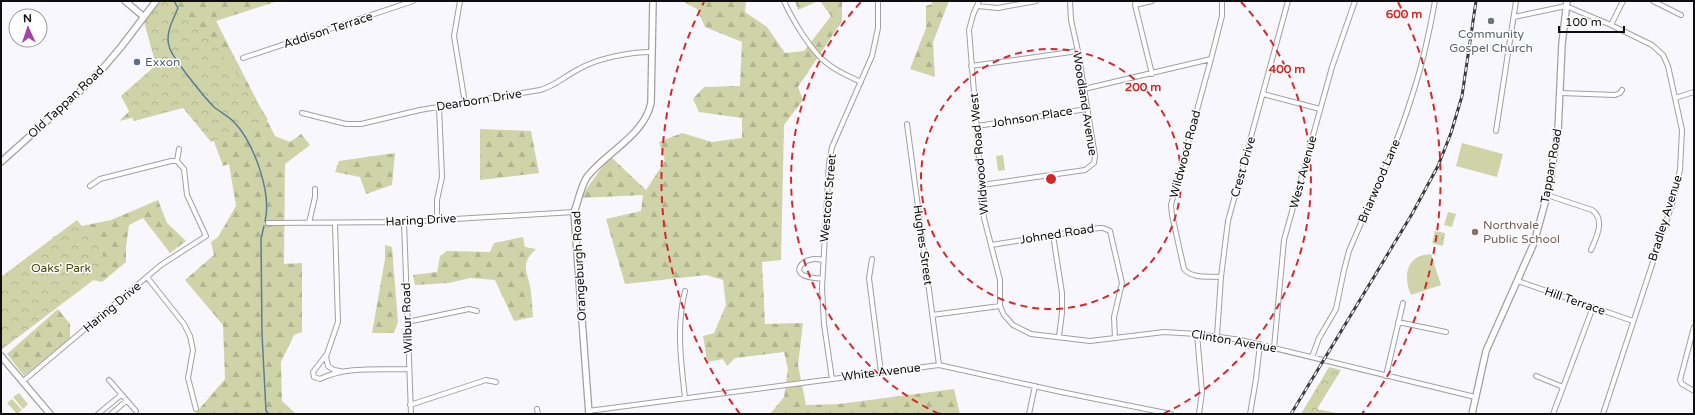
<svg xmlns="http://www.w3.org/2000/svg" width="1695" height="415" font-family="'Varela Round',sans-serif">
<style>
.green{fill:#ced4a8}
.forest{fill:url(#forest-firs)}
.park{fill:url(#park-crowns)}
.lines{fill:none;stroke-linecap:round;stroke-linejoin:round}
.stream{stroke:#5c7d92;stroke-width:1.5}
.street-casing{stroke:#a09fa4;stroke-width:6}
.secondary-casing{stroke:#a09fa4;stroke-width:8}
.street{stroke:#fff;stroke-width:4}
.secondary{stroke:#fff;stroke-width:5.5}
.rail-casing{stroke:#3c3b3e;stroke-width:3}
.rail{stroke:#fff;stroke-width:1.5;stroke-dasharray:4.5;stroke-linecap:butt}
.ring{fill:none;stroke:#d62828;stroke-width:2;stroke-dasharray:7 5}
.worship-dot{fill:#6b7280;stroke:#fff;stroke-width:1.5}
.service-dot{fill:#5c6f8a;stroke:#fff;stroke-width:1.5}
.education-dot{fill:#8d6e63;stroke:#fff;stroke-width:1.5}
.labels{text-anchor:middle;stroke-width:3;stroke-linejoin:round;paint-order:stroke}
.street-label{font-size:12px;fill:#0e0d0f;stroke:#fff}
.worship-label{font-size:12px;fill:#5b616d;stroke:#fff}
.service-label{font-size:12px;fill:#4e5e75;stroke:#fff;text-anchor:start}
.education-label{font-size:12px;fill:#785e54;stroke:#fff;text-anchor:start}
.park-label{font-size:12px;fill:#454910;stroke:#fff}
.centre{fill:#d62828;stroke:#fff;stroke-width:2}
.ring-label{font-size:12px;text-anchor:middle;font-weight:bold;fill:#d62828;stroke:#fff;stroke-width:3;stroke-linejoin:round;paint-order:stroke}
</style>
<defs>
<pattern id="forest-firs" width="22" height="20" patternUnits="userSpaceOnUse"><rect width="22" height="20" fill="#ced4a8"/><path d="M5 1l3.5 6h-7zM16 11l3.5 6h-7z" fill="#b0b58f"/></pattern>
<pattern id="park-crowns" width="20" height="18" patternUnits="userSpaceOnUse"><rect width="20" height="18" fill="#ced4a8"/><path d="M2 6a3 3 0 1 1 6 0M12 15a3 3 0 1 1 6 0" fill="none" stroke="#b0b58f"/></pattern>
</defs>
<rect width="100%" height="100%" fill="#f8f7fd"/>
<path class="green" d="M1462 143 1503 154 1497 177 1456 166Z
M1003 155 1005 170 998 171 996 156Z
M1448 212 1456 214 1452 227 1444 225Z
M1431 254 1441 285 1411 295C1406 284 1404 267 1415 259 1419 255 1425 255 1431 254Z
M19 393 28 404 23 409 13 397Z
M12 399 22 410 17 414 7 403Z"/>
<path class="forest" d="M168 1H278L216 21 275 136 290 142 301 134 310 145 285 164 284 264 302 263V332L294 335 281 362 282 401 296 414H195L225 379 223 325 185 280 214 255 211 242 218 237 236 206 229 164 223 166 209 128 185 106 119 121 133 108 159 67Z
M686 1H746L745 12 767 27 785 53 804 51 831 16 820 1H842V21L798 87 803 100 784 125 781 260 762 262 765 324 803 323 798 365 806 405 839 404 954 389 960 414H770L784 397 788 369 784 352 735 358 727 366 723 359 707 362 703 336 714 333 726 305 723 280 706 275 625 284 606 219 641 211 643 195 580 198 610 156 646 190 665 161 659 142 682 133 712 142 742 138V118L699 112 693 99 704 87 740 86 742 42 705 27 697 9 684 2Z
M795 1H818L798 10Z
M932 1H949L933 42 935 77 910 69 926 28V6L932 4Z
M480 129 531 131 539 173 480 180Z
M395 153 392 185 366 194 360 177 335 172 339 161Z
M158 200 167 223 186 241 170 253 143 218 129 225 126 247V262L102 282 88 279 56 244 52 237 82 226 111 220Z
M523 237 525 247 536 249C521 263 526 268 530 286 532 296 532 307 533 317L514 321 495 280 470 278 449 283 415 285 413 275 437 272 440 256 447 251 490 252 494 243Z
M385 245 392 247 398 322 394 333H372L385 259Z
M58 309 70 324V339L24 376 7 354Z"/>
<path class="park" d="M161 1C191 1 251 94 268 119L211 142 183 108 134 121 121 96 156 65 144 22Z
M77 220 112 266 1 350V277Z
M1435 231 1445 233 1443 246 1432 243Z
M1329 367 1341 370 1317 409 1341 414H1301Z"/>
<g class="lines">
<path class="stream" d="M174 1 178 8C173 20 164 35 170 49 175 61 204 97 214 107 220 112 228 116 234 122 254 143 272 193 265 221
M264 226 261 239 262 334 266 411 269 414"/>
<g class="street-casing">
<path id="street" d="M460 1 454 36 465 103
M784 1C792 19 812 53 828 64 838 72 850 77 861 82
M979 1 973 15 969 30 984 218 1000 280V306L1004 315 1013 325 1031 334 1090 341 1164 332 1197 334 1241 340 1475 397
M1136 1 1135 5 1152 74
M1653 1 1681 15
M1135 5 1152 1
M977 6 998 8 1036 1
M1514 17 1566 6 1611 25 1652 45 1663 55 1668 66 1682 130 1680 170 1672 204 1603 414
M1611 25 1623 1
M243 58 413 1
M971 66 1078 51
M1084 89 1211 59
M1561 93 1615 95 1620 93 1622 90
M1263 94 1320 109
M1675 98 1694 92
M302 113 346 124H361L420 110 540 90C555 86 565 76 579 69 598 58 630 52 652 52
M907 124 939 365
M977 126 1087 109
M1496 131 1516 1
M177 161 179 149
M982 185 1085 170 1094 163 1095 156 1078 51 1071 20 1070 1
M1547 195 1592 210C1606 220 1596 238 1591 250
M437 219V200L442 177 439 107
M404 222 411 414
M268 223 404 222 574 212
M309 223 315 197V189
M335 224 338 322 327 354 313 372 314 377 320 379C346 366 380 370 408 369
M1053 235 1062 293V313L1059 336
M991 245 1099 228H1103L1110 231 1122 283 1114 317 1115 338
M872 259 869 278 881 372
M147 277 184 324 190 336 193 350 188 378 196 409
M1221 277C1209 276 1192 279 1184 269L1172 215 1171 205 1211 59 1222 16V1
M822 279C816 278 809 278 803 275 794 270 803 261 810 260 814 258 819 259 823 260
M1518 281 1633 321
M685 291C676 327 681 361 685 398
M932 315 1000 306
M407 322 469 309 477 311
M1398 322 1446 332
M1694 327 1680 380 1682 384 1694 391
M1197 334 1202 392 1199 414
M1217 336 1221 277 1228 221 1288 1
M1274 348 1284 240 1332 67 1355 1
M326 356 328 366 334 370 340 371
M1312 357 1319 338 1336 309 1344 270 1349 251C1370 201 1395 151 1411 99 1422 67 1429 34 1435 1
M1386 376 1403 303
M1536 376 1563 387
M832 379 824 324 822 288 829 163 832 147 872 56 878 28V1
M109 380 136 411
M22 382 161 265 206 236 187 195 184 169 177 161H171L100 179 90 186
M410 405 486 380 496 382
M537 409 538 414
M588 411 939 365 1061 392 1171 414
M98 414 121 395
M111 414 126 401
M1029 414 1035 386
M1250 414 1256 379 1260 344
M1553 414 1593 307"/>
</g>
<g class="secondary-casing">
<path id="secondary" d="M125 1 144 17
M1 162 79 92 104 67 121 47 156 1
M1 356 50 414
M589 414 574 212C579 200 580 188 587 177 606 152 644 136 651 103L653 1
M1472 414 1486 351 1534 243 1548 192 1558 131 1562 44 1567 1"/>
</g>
<use href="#street" class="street"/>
<use href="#secondary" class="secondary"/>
<g class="rail-casing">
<path id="rail" d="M1291 414 1412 214 1438 166 1451 133 1462 96 1476 1"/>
</g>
<use href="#rail" class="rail"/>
</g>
<g class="ring">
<circle cx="1051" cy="179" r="130"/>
<path d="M939 414A260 260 0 0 1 861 2M1241 2A260 260 0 0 1 1163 414"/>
<path d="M740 414A390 390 0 0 1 704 2M1398 2A390 390 0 0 1 1362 414"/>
</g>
<circle class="worship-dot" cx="1491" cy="21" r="4"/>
<circle class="service-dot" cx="137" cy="62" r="4"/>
<circle class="education-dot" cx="1475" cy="232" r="4"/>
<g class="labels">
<g class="street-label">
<text transform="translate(328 30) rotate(-18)" y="4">Addison Terrace</text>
<text transform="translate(479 100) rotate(-9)" y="4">Dearborn Drive</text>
<text transform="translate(66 102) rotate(-43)" y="4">Old Tappan Road</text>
<text transform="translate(1085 104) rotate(81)" y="4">Woodland Avenue</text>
<text transform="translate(1032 117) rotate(-9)" y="4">Johnson Place</text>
<text transform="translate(979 154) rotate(-95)" y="4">Wildwood Road West</text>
<text transform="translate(1185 154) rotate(-75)" y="4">Wildwood Road</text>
<text transform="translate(1551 166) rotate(-80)" y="4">Tappan Road</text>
<text transform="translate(1243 167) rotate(-74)" y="4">Crest Drive</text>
<text transform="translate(1303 172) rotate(-75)" y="4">West Avenue</text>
<text transform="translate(1379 181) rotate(-67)" y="4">Briarwood Lane</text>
<text transform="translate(828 198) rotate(-85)" y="4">Westcott Street</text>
<text transform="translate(1665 218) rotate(-73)" y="4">Bradley Avenue</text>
<text transform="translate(421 220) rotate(-3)" y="4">Haring Drive</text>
<text transform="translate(1057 234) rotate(-9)" y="4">Johned Road</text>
<text transform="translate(923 245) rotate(82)" y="4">Hughes Street</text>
<text transform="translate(579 266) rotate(-93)" y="4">Orangeburgh Road</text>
<text transform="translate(1575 301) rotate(19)" y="4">Hill Terrace</text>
<text transform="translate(112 307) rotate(-40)" y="4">Haring Drive</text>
<text transform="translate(407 318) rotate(-92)" y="4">Wilbur Road</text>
<text transform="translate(1234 341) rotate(10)" y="4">Clinton Avenue</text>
<text transform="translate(881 372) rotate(-7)" y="4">White Avenue</text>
</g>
<g class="worship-label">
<text x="1491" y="38">Community<tspan x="1491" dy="14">Gospel Church</tspan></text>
</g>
<g class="service-label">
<text x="145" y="66">Exxon</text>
</g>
<g class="education-label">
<text x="1483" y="229">Northvale<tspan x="1483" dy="14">Public School</tspan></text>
</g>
<g class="park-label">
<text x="61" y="272">Oaks' Park</text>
</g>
</g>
<circle cx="1051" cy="179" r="6" class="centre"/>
<g class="ring-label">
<text x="1404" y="18">600 m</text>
<text x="1287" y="73">400 m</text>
<text x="1143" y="91">200 m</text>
</g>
<rect width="1695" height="415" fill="none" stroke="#0e0d0f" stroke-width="4"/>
<g transform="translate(28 28) rotate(357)"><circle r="19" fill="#ffffff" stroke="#9f9e9f"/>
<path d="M0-3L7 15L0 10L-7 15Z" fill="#a443ab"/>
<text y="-6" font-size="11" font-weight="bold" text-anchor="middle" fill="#0e0d0f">N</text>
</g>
<path d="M1559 26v6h65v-6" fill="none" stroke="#0e0d0f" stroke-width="2"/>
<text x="1565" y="26" font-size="12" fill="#0e0d0f" stroke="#ffffff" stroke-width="3" paint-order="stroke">100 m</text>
</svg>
